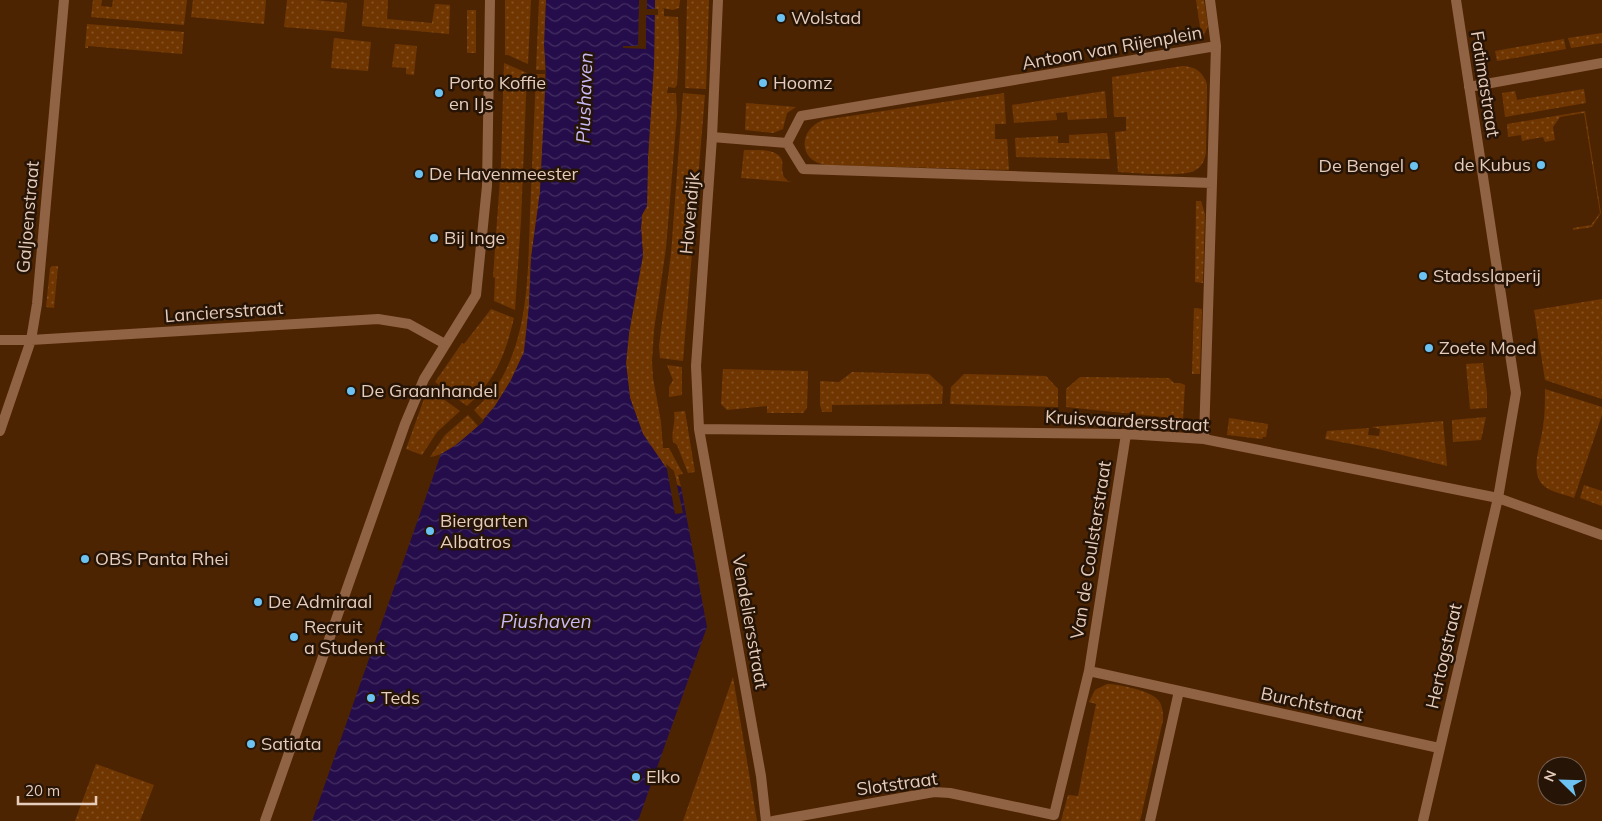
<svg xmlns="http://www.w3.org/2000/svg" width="1602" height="821" font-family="Mulish,sans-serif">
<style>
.green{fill:url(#green-dots)}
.water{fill:url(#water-waves)}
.pier{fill:#4d2402}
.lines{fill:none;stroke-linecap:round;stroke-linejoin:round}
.minor{stroke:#916345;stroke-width:10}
.poi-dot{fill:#6cc3f2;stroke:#261407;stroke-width:2}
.labels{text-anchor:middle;stroke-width:5;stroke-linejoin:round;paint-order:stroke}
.poi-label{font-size:18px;fill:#e6ccbb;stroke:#261407;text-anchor:start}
.street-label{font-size:18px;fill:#e6ccbb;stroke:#261407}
.water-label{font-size:19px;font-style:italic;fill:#c8bbf5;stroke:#261407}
</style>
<defs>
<pattern id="green-dots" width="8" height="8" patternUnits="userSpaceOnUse" patternTransform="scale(1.25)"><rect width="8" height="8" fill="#703601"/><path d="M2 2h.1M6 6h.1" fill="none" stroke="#845224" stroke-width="1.8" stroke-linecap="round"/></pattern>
<pattern id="water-waves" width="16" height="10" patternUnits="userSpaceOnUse" patternTransform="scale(1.25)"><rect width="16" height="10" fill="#240d4a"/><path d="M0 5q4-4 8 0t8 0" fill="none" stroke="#442f62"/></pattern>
</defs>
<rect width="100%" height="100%" fill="#4d2402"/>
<path class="green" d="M93 0H102L101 6 112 7 113 0H187L184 25 91 17Z
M193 0H266L264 24 191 17Z
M287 0H315L347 3 344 32 284 27Z
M364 0H388L387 19 432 23 435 4 450 5 449 34 362 26Z
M505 0H531L528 64 508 55H505Z
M539 0H546L545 70H536Z
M655 0H680L679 8 673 10 662 8 664 9V16H662L678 17 679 47 677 85 675 88 668 87 667 93H676L677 114 666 248 654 330 652 361 653 378 661 422 663 448H669L683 474 678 475 681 487 677 485 643 434 630 398 626 363 629 333 643 255 641 228 642 215 647 206 648 157 654 64Z
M687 0H709L706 89 685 88Z
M1196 0H1204L1208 26 1202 40Z
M467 10H476V53H467Z
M87 24 184 32 182 54 88 46V48H85Z
M1602 33V43L1571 48 1568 38Z
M334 38 371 42 368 71 331 68Z
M1564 39 1566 49 1497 61 1495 51Z
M395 44 417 46 414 75 406 74V68L392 67Z
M504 63 527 73 521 220 515 310 494 301 495 278 493 277 501 165Z
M1182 66C1195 66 1203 72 1207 84L1206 152C1205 160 1202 167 1194 171 1183 177 1134 173 1118 172L1115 132 1126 131V117H1114L1112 77Z
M536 74H545L546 88 540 192 531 258 529 306 524 352 511 380 495 406 483 420 474 410C486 399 498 387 505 372 529 324 528 267 530 215 532 168 534 121 536 74Z
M1584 89 1586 103 1505 117 1502 93 1515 91 1517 100Z
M1105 91 1107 118 1068 120 1067 112 1056 113 1057 120 1014 123 1012 105Z
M683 93 705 95 683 361 660 358 659 346 671 254Z
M1004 93 1006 124H995V139H1007L1009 170 826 165C798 161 798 130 823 120Z
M746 103 796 107 787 113 783 129 773 133 745 130Z
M1585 111 1601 213 1592 227 1573 230V228L1591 225 1600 213 1584 113 1560 117 1553 127 1555 140 1545 142 1543 137 1522 141 1521 135 1508 137 1507 124Z
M1107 133 1110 159 1016 157 1015 138 1058 136V143H1069V135Z
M744 150C754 150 778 148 782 160 783 166 781 171 784 177L788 181 792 182 741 178Z
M1196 201H1201L1205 214 1203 283 1195 282Z
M52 266H58L54 308 46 307 50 268Z
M1602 299V399L1545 380 1534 310Z
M1194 308 1202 309 1200 374H1192Z
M491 309 514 318C505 355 496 379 467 406L435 382 462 343 464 344Z
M1483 363 1487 393V408L1470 409 1466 364Z
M667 365 682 367V395L669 397V387L673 380Z
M723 369 808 371 807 408 803 413H767V406L727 410 721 404Z
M852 372 929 374 943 387 942 404 832 405V412H822L820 405V381L839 382Z
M964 374 1046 376 1058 389V407L950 404 951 387Z
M1080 377 1169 378 1174 383H1180L1185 385 1183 419 1066 407V389Z
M428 388 460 411 437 432 422 455 406 449Z
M1545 389 1602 407V415L1574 498C1564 494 1549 492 1542 484 1530 470 1541 444 1543 427 1545 414 1545 402 1545 389Z
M685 411 695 472 688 473 677 445 673 442C671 431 676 423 674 412Z
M468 415 478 426C465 438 447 455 430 457L445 435Z
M1486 417 1481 440 1453 442 1452 420Z
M1229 418 1268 424 1266 437H1263L1262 439 1227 435Z
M1443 421 1447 466 1378 449 1325 439 1327 431 1369 428 1368 435 1379 436 1380 429 1371 427Z
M1584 485 1602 491V506L1580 498Z
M733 677 757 821H683Z
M1107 684C1118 684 1153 691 1159 701 1163 707 1163 714 1163 720L1140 821H1061L1068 795 1078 796 1096 704 1089 702 1095 690Z
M96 764 154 785 140 821H75Z"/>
<path class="water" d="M546 0H655L654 64 648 157 647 206 642 215 641 228 643 255 629 333 626 363 630 398 643 434 665 466 675 476 677 485 681 487 707 627 638 821H312L441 454 456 445 484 421 483 420 495 406 511 380 524 352 529 306 531 258 540 192 546 71 544 45Z"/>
<path class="pier" d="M639 0H647V9H658V15H646V49L623 48V46H636L638 45Z
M666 464 674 471 683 513 675 514Z"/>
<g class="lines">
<path class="minor" d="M718 0 712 137 696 366 699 429 761 776 766 821
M1210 0 1216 46 1212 183 803 169 787 143 801 116 1216 46
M1469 87 1602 63
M712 137 787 143
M0 340H31L378 319 409 324 445 344
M699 429 1126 434 1204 439 1498 498 1602 535
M0 431 31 340 37 304 64 0
M1204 439 1212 183
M1089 671 1439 748
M265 821 405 424 424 379 476 295 487 186 490 0
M773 821 934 792 950 793 1054 815 1089 671 1126 434
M1150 821 1179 691
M1423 821 1498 498 1516 393 1456 0"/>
</g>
<g class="poi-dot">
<circle cx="781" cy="18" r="5"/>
<circle cx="763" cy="83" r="5"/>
<circle cx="439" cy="93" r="5"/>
<circle cx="1541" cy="165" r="5"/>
<circle cx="1414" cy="166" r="5"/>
<circle cx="419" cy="174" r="5"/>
<circle cx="434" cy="238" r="5"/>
<circle cx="1423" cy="276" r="5"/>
<circle cx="1429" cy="348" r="5"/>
<circle cx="351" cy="391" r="5"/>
<circle cx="430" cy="531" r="5"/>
<circle cx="85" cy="559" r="5"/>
<circle cx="258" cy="602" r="5"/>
<circle cx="294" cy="637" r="5"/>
<circle cx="371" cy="698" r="5"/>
<circle cx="251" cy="744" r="5"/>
<circle cx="636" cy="777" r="5"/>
</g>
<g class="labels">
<g class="poi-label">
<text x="791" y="24">Wolstad</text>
<text x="449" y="89">Porto Koffie<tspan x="449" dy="21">en IJs</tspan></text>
<text x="773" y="89">Hoomz</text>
<text x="1531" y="171" text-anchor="end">de Kubus</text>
<text x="1404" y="172" text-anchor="end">De Bengel</text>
<text x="429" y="180">De Havenmeester</text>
<text x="444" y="244">Bij Inge</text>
<text x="1433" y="282">Stadsslaperij</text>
<text x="1439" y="354">Zoete Moed</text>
<text x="361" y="397">De Graanhandel</text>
<text x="440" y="527">Biergarten<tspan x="440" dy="21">Albatros</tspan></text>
<text x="95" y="565">OBS Panta Rhei</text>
<text x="268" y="608">De Admiraal</text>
<text x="304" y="633">Recruit<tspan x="304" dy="21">a Student</tspan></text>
<text x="381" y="704">Teds</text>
<text x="261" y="750">Satiata</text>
<text x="646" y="783">Elko</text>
</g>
<g class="street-label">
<text transform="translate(1112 48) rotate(-10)" y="6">Antoon van Rijenplein</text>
<text transform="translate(1485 84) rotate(81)" y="6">Fatimastraat</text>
<text transform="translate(690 213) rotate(-85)" y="6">Havendijk</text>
<text transform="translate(28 217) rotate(-85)" y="6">Galjoenstraat</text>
<text transform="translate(224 312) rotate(-4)" y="6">Lanciersstraat</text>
<text transform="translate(1127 421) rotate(3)" y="6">Kruisvaardersstraat</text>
<text transform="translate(1091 550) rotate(-81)" y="6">Van de Coulsterstraat</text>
<text transform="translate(750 622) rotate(80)" y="6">Vendeliersstraat</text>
<text transform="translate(1444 656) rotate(-77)" y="6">Hertogstraat</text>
<text transform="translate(1312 704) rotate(12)" y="6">Burchtstraat</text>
<text transform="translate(897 784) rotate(-8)" y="6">Slotstraat</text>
</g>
<g class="water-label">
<text transform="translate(584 98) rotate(-88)" y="7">Piushaven</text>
<text x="546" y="628">Piushaven</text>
</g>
</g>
<g transform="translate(1562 781) rotate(293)"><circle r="24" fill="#261407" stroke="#735e4f"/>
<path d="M0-4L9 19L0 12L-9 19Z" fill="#6cc3f2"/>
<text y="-8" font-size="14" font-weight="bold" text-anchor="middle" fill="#e6ccbb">N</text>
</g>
<path d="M18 796v8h78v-8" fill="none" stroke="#e6ccbb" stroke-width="2.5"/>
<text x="25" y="796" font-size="15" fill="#e6ccbb" stroke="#261407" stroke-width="4" paint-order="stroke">20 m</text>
</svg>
